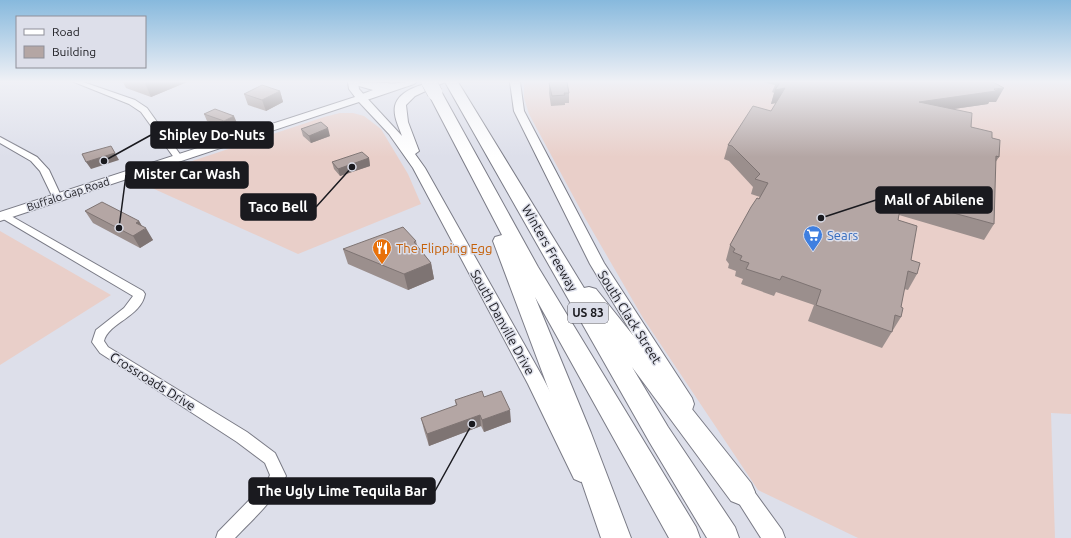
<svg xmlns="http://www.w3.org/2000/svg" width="1071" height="538" font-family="Ubuntu,sans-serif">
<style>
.commercial{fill:#e9cfc9}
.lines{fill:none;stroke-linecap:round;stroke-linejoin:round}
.minor-casing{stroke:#7a7b86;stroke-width:2}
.secondary-casing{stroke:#7a7b86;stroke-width:2}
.primary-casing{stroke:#7a7b86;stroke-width:2}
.motorway-casing{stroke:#7a7b86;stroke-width:2}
.minor{fill:#fff;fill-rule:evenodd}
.secondary{fill:#fff;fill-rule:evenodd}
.primary{fill:#fff;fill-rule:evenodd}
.motorway{fill:#fff;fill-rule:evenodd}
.motorway-bridge-casing{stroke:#7a7b86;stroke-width:16;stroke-linecap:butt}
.motorway-bridge{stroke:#fff;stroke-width:15}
.wall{fill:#9b8f8d}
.shaded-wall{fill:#7e7473}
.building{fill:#b4a6a4;stroke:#7e7473}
.labels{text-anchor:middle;stroke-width:3;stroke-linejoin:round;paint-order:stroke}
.far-street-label{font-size:11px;fill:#1a1a1f;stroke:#dddfea}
.shield{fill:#dddfea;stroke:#54555c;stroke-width:1}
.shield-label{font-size:12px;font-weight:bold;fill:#1a1a1f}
.shop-label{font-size:13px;fill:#366cbe;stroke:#dddfea;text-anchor:start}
.food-label{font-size:13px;fill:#c56008;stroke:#dddfea;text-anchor:start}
.street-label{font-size:13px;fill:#1a1a1f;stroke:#dddfea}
.leader{fill:none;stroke:#1a1a1f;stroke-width:1.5}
.callout-dot{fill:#1a1a1f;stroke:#dddfea;stroke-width:1.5}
.callout{fill:#1a1a1f;stroke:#1a1a1f;stroke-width:1.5}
.callout-label{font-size:14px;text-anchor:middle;font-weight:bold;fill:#fff}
</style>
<rect width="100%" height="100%" fill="#dddfea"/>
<path class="commercial" d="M524 82H1071V414L1051 413 1055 538H858L758 490 643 318 585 218 529 114 524 98Z
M340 113H353L364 116 381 129 408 174 421 204 298 254 152 188 138 179 324 117Z
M0 231 111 295 0 365Z"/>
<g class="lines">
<g class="minor-casing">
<path id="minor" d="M74 82H83L135 100 147 108 182 157 181 159H175L141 112 129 104Z
M0 137 37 157 49 170 62 198 60 200H54L40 171 31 161 0 143Z
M4 212 143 291 145 294C141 317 108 323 104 341L108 347 247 432 275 453 286 476C275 500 253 519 235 538H216L218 532 267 482 270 475 265 463 237 442 100 353 92 342 96 330 124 308 133 296 0 217V213Z"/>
</g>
<g class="secondary-casing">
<path id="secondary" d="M348 82H358L359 89 365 96 402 136C399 127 393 116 395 106 399 88 430 81 445 82L415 96 406 105 408 122 419 151 415 154 425 168 542 376 588 465 591 472 588 479 581 482 574 479 528 384 413 168 389 134 359 102 0 221V212L355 97 349 89Z
M510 82H520L524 111 604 263 692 398 694 404 692 410 685 412 678 410 590 264 514 111Z
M738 476 745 479 782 530 785 538H761L728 486 731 479Z"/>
</g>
<g class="primary-casing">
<path id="primary" d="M351 82 387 83C395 85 406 81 416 82L414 84 361 102 357 100 355 98 357 96 373 90 352 84Z"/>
</g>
<g class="motorway-casing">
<path id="motorway" d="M445 82H458L584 288 589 287 596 289 751 483 755 492 751 501 741 505 731 501 632 367 668 427 735 527 739 538H707L650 443Z
M435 89 440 90 442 93 538 267 696 527 700 538H669L535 297 591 433 631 538H601L565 433 493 241 495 237 502 235 428 93 430 90Z"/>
</g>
<use href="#minor" class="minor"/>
<use href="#secondary" class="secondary"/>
<use href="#primary" class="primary"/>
<use href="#motorway" class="motorway"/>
<g class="motorway-bridge-casing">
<path id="motorway-bridge" d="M429 82 435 93"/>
</g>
<use href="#motorway-bridge" class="motorway-bridge"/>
</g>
<path class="wall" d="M123 82H187L151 97 126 88Z
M552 82H567L569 93V103H565V105L551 106 549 93V83Z
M763 82H993L996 102H989L988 104 954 109 971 127 992 138 999 157 995 163 994 224 984 240 899 215 898 220 911 260 917 274 908 290 904 289 901 307V317L882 348 808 321 814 305 776 292 774 296 741 284 743 279 735 276 736 271 728 268 729 264 726 260 730 245 760 197 751 194 753 187 729 161 724 159 728 145 771 111 776 103 771 104 774 93 772 92 775 85Z
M280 91 283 102 266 111 248 105 244 94Z
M204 114 237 123 227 128 207 121Z
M301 129 330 136 311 143 303 136Z
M369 158 370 166 340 176 334 169 332 162Z
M85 211 139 221 142 226 153 240 140 248 93 223Z
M416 241 417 245 431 263 434 279 408 290 348 264 343 249Z
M484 397 511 422 484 432 481 426 429 446 424 430 421 418 456 406 455 400Z"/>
<path class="shaded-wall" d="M148 82H187L151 97 145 83Z
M785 88 781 102 771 104 775 90Z
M1004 88 996 102H989L988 104 912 115 919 102Z
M280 91 283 102 266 111 262 100Z
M234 116 237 123 227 128 224 121Z
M328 128 330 136 311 143 309 136Z
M115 153 119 160 91 169 86 162Z
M369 158 370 166 340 176 338 169Z
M139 221 144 230 146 228 153 240 140 248 133 236 136 223Z
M431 263 434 279 408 290 404 274Z
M510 410 511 422 484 432 482 420Z
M480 415 481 426 429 446 427 434Z"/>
<path class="building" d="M552 82H567L569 93H564L565 95 552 96 549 83Z
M780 82H993L1004 88 994 89 996 91 919 102 972 113 971 127 992 132V138L1000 140 999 157 996 156 994 224 902 199 898 220 917 226 911 260 920 263 917 274 908 271 901 307 903 308 901 317 895 315 892 332 816 305 821 290 782 276 780 280 746 269 749 263 740 260 742 256 733 252 735 249 730 245 751 207 757 198 759 199 768 183 755 179 760 174 732 146 728 145 753 106 771 111 785 88 775 90Z
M262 85 280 91 262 100 244 94Z
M215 109 234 116 224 121 204 114Z
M321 122 328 128 309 136 301 129Z
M111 146 115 153 86 162 82 154Z
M362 152 369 158 338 169 332 162Z
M102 202 139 221 136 223 146 228 133 236 85 211Z
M403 227 416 241 414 242 431 263 404 274 343 249Z
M482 391 484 397 501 391 510 410 482 420 480 415 427 434 421 418 457 405 455 400Z"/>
<linearGradient id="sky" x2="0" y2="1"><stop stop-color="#87b9dd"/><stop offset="0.52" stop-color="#f0f1f6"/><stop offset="1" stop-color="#f0f1f6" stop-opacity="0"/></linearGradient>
<rect width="1071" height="157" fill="url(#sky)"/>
<defs>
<g id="supermarket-pin" transform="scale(1)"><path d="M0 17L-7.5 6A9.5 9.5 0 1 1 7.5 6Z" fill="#3f7fe0" stroke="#dddfea"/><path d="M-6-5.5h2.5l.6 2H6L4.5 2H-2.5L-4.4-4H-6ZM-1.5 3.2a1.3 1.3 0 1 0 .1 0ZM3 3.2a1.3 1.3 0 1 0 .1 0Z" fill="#fff"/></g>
<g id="restaurant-pin" transform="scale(1)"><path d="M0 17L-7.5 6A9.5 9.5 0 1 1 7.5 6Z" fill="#e8710a" stroke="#dddfea"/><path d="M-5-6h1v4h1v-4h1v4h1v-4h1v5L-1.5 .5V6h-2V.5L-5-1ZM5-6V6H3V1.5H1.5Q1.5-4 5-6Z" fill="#fff"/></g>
</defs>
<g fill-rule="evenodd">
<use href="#supermarket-pin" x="813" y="235"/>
<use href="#restaurant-pin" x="382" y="248"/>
</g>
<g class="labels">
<g class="far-street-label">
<text transform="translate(68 194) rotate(-18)" y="4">Buffalo Gap Road</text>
</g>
<rect class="shield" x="568" y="303" width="40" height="20" rx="3"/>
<g class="shield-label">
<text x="588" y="317">US 83</text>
</g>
<g class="shop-label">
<text x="827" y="240">Sears</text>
</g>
<g class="food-label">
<text x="396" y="253">The Flipping Egg</text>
</g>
<g class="street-label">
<text transform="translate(550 248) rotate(60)" y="5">Winters Freeway</text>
<text transform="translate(630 317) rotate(58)" y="5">South Clack Street</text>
<text transform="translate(503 322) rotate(61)" y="5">South Danville Drive</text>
<text transform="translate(153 381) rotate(32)" y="5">Crossroads Drive</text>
</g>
</g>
<path class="leader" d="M104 161L151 135M119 228L126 175M821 218L876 200M352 167L316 207M472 424L435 491"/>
<g class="callout-dot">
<circle cx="104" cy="161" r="4"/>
<circle cx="119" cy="228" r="4"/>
<circle cx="821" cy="218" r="4"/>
<circle cx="352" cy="167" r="4"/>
<circle cx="472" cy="424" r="4"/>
</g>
<g class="callout">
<rect x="151" y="122" width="122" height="26" rx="4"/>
<rect x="126" y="162" width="122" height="26" rx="4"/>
<rect x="876" y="187" width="116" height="26" rx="4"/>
<rect x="241" y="194" width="75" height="26" rx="4"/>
<rect x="249" y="478" width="186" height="26" rx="4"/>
</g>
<g class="callout-label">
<text x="212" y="140">Shipley Do-Nuts</text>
<text x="187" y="179">Mister Car Wash</text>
<text x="934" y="205">Mall of Abilene</text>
<text x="278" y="212">Taco Bell</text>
<text x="342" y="496">The Ugly Lime Tequila Bar</text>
</g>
<rect x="16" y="16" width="130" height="52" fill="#dddfea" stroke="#8f9099"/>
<rect x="24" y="29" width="20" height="6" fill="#ffffff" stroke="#8f9099"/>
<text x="52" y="36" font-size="12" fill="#1a1a1f">Road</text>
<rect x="24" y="46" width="20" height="12" fill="#b4a6a4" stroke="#8f9099"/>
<text x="52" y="56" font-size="12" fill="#1a1a1f">Building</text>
</svg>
